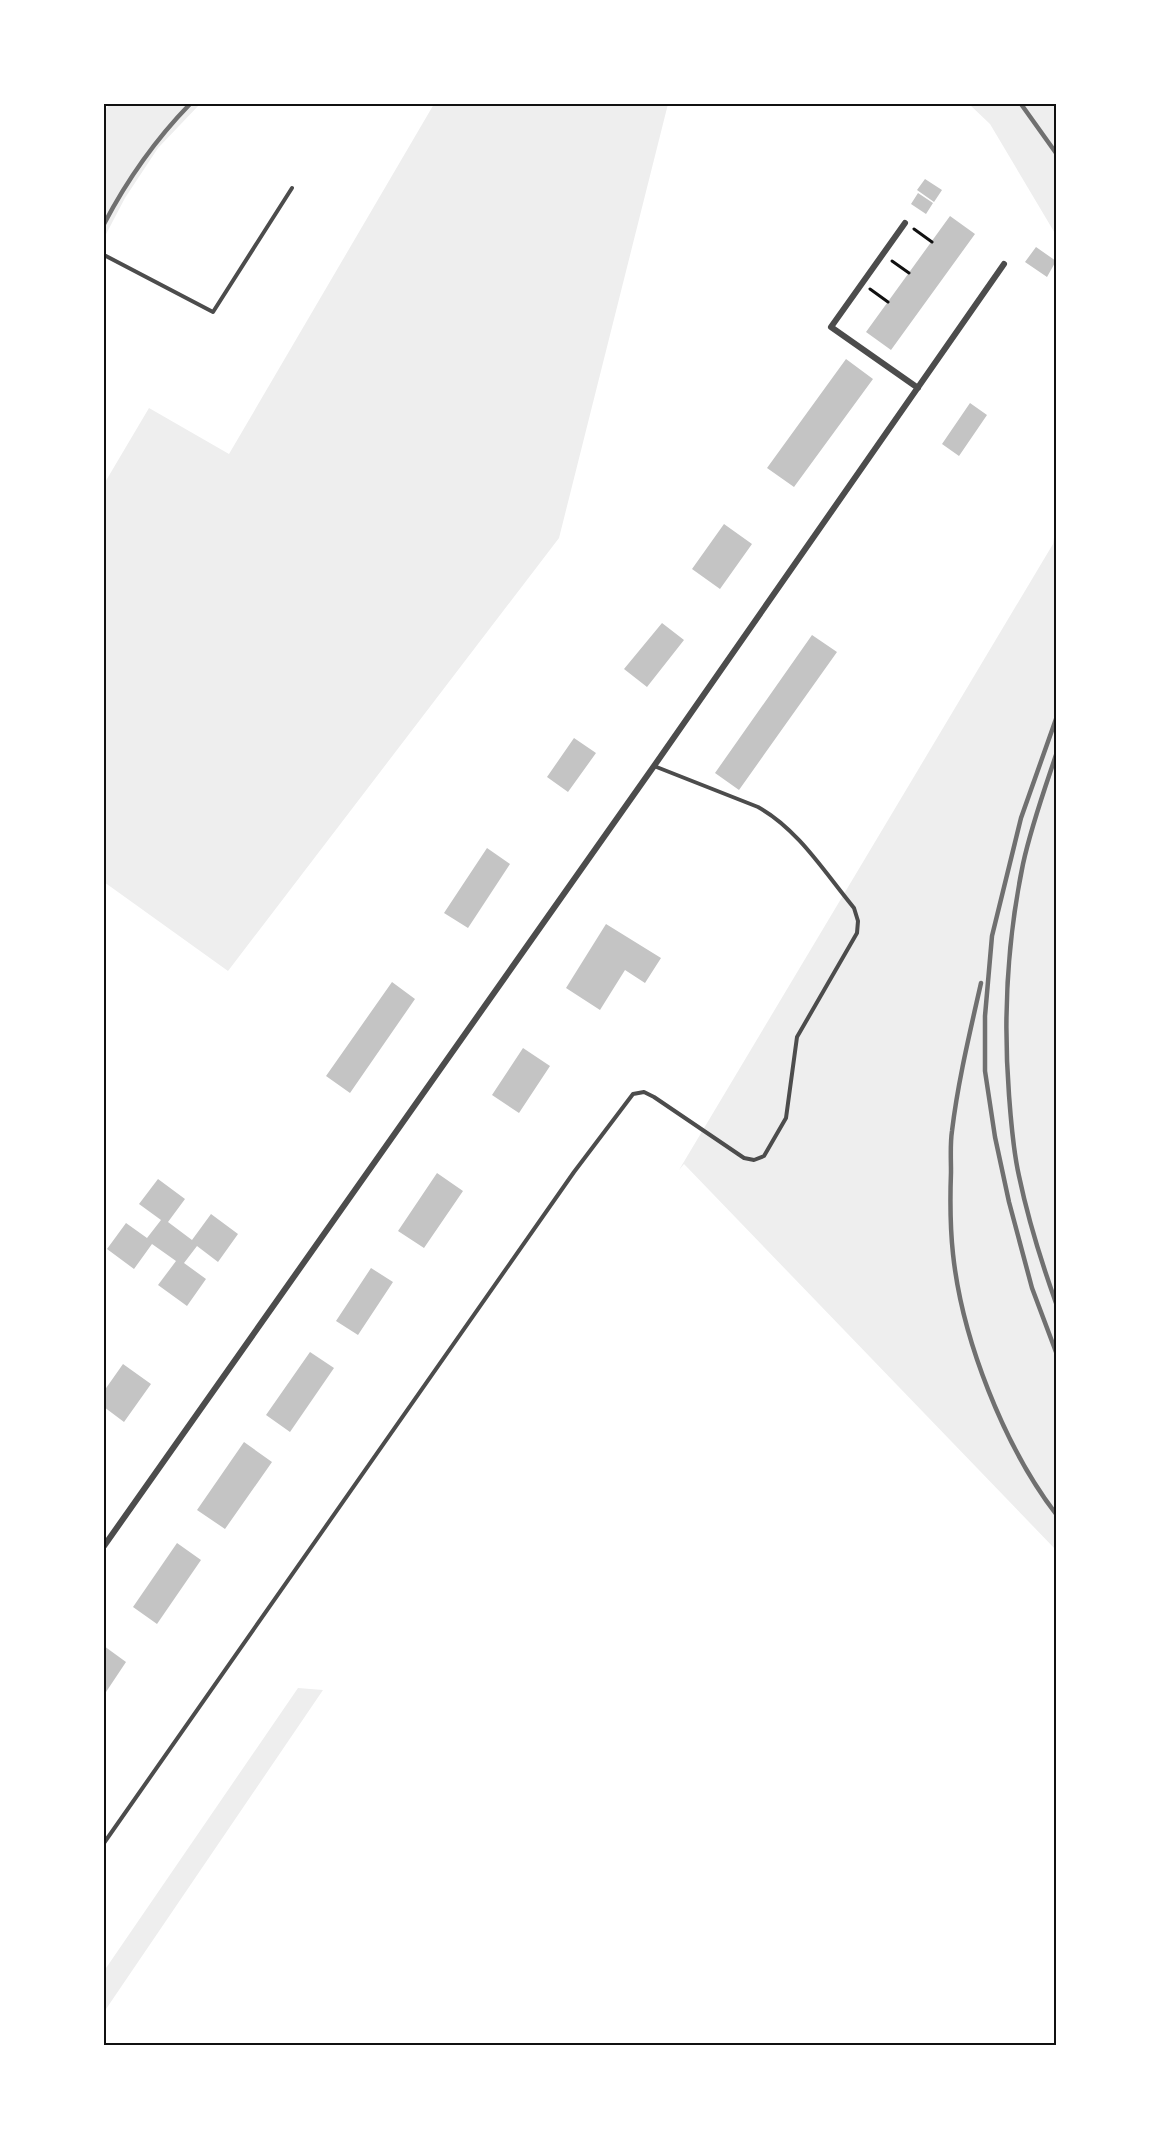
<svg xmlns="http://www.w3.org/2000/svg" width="1160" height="2149" font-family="'PT Sans',sans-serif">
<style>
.green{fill:#eee}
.building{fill:#c4c4c4}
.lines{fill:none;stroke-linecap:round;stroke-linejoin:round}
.path{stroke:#111;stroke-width:3}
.service{stroke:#4c4c4c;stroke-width:4}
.minor{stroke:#4c4c4c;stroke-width:6}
.rail{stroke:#707070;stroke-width:4.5}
.neatline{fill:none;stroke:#111;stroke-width:2}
</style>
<rect width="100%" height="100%" fill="#fff"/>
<path class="green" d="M110 104H200L158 148 125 198 104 238V111Z
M434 104H668L559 538 228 971 104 882V484L149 408 229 454Z
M969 104H1056V235L990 124Z
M1056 524V1550L684 1164 679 1170 1053 544Z
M298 1688 323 1690 104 2012V1971Z"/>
<path class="building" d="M925 179 942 190 934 202 917 190Z
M918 193 933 203 926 214 911 204Z
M950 216 975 234 891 350 866 332Z
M1036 247 1056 261 1047 277 1025 262Z
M846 359 873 379 794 487 767 468Z
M970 403 987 415 959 456 942 444Z
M724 524 752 544 720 589 692 569Z
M662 623 684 640 647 687 624 669Z
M812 635 837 652 739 790 715 773Z
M574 738 596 753 568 792 547 777Z
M487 848 510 864 468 928 444 913Z
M606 924 661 958 645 983 625 970 600 1010 566 988Z
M392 982 415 999 350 1093 326 1076Z
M523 1048 550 1066 519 1113 492 1095Z
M437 1173 463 1191 424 1248 398 1231Z
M158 1179 185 1199 168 1222 192 1240 211 1214 238 1234 218 1262 197 1246 184 1263 206 1279 187 1306 158 1285 176 1261 152 1244 134 1269 107 1249 126 1223 147 1238 161 1220 139 1204Z
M371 1268 393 1282 358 1335 336 1321Z
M310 1352 334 1368 290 1432 266 1415Z
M123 1364 151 1384 124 1422 104 1407V1391Z
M244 1442 272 1462 225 1529 197 1510Z
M177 1543 201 1560 157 1624 133 1607Z
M104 1646 126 1662 104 1695Z"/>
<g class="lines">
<path class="path" d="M914 229 932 242
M892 261 909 273
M870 289 888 302"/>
<path class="service" d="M104 255 213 312 292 188
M104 1843 574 1172 633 1094 644 1092 654 1097 744 1158 754 1160 764 1156 786 1118 797 1037 857 933 858 921 854 908C825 873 798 829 758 807L654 766"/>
<path class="minor" d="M905 223 831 327 918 388
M104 1546 654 766 1004 264"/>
<path class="rail" d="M1021 104 1056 153
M104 224C127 180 156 139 190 104
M1056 719 1021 818 992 936 985 1016V1071L995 1137 1009 1202 1032 1288 1056 1352
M1056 755C1044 791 1031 827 1023 864 1007 941 1003 1017 1009 1095 1011 1122 1013 1150 1019 1176 1028 1219 1041 1261 1056 1303
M981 983C970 1032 958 1081 952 1131 950 1144 951 1158 951 1172 950 1199 950 1226 953 1254 962 1339 1004 1446 1056 1514"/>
</g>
<rect width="1160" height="2149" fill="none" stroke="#ffffff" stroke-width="210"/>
<rect x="105" y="105" width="950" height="1939" class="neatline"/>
</svg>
